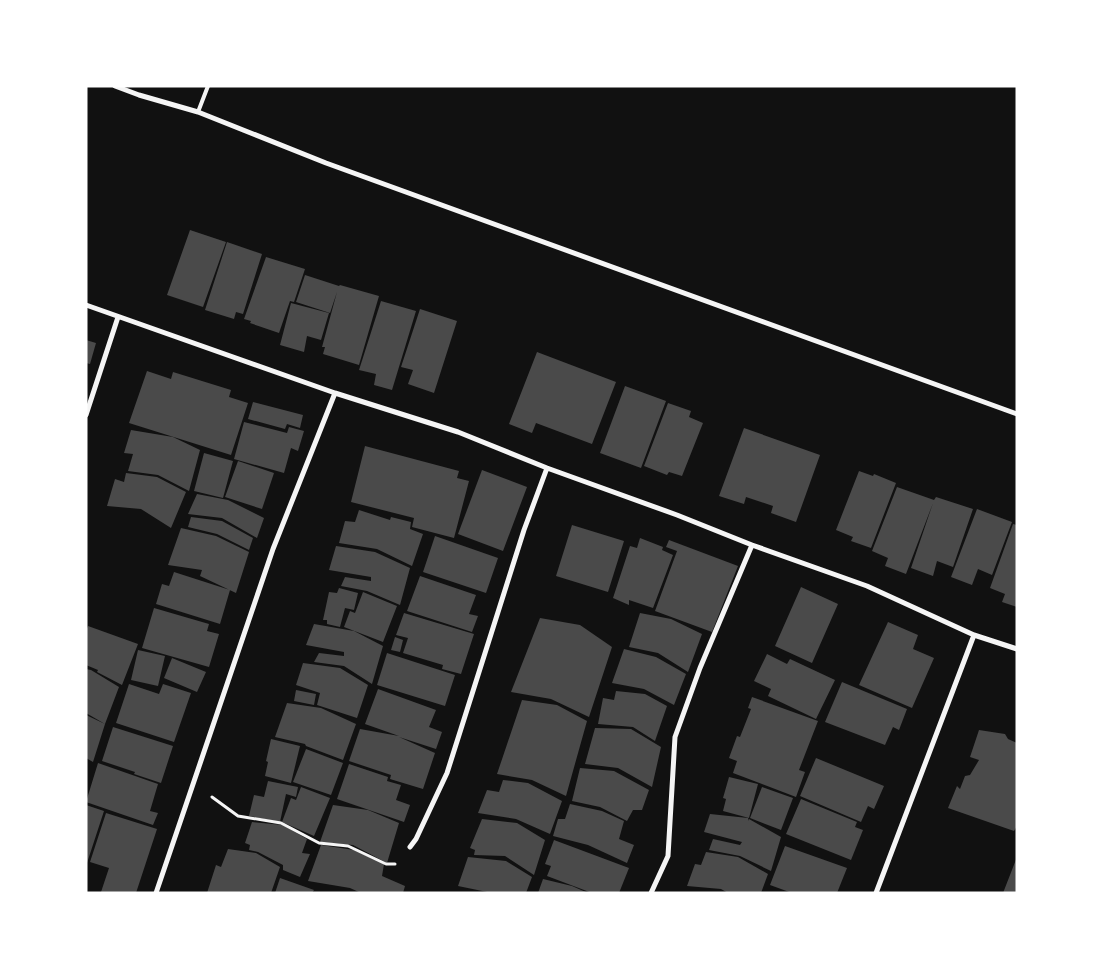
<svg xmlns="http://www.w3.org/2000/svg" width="1103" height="979" font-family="Commissioner,sans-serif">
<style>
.building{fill:#4a4a4a}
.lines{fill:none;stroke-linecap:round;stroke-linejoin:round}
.path{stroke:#f5f5f5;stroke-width:3}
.service{stroke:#f5f5f5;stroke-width:4}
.minor{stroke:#f5f5f5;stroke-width:5}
</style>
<rect width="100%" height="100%" fill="#111"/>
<path class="building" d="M190 230 226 242 203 307 167 295Z
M227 242 262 254 243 314 236 312 234 319 205 310Z
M266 257 305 269 294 302 290 301 279 333 250 323 251 321 244 319Z
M305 275 339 286 340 285 379 296 359 365 323 354 325 347H322L337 292 330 313 296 302Z
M381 301 416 311 392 390 374 385 376 374 359 370Z
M291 303 329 313 321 340 307 336 304 352 280 345Z
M420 309 457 321 434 393 408 384 413 370 401 367Z
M86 340 96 343 90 364 86 363Z
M537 352 616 382 592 444 536 423 532 433 509 424Z
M147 371 171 379 173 372 231 390 229 397 248 403 231 455 129 423Z
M625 386 666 401 641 468 600 453Z
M253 402 303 415 300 428 287 424 285 429 248 419Z
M668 403 691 411 689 417 703 423 682 476 669 472 667 475 644 466Z
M244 422 287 433 289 427 304 431 298 451 291 448 284 473 234 459Z
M744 428 820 455 796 522 771 513 773 506 746 497 744 504 719 496Z
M131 430 173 437 200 450 189 491 158 475 128 471 133 454 124 453Z
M365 446 459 471 457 478 469 481 454 538 412 527 414 518 351 502Z
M204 453 233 461 223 498 194 491Z
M238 461 274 473 262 509 225 497Z
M482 470 527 487 503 551 458 534Z
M859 471 873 476 874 474 896 483 871 548 851 541 853 537 836 530Z
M126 473 157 477 186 492 171 528 141 509 107 506 115 479 124 482Z
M897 487 934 500 936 497 973 509 953 567 937 561 933 576 911 568 933 503 906 574 885 566 888 558 872 551Z
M197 494 228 500 264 518 257 538 222 518 188 514Z
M977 509 1012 522 992 575 978 569 972 585 951 577Z
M359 510 390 520 391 517 411 522 410 529 423 534 412 566 377 549 339 543 345 521 355 522Z
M191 517 222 521 253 538 249 550 217 534 188 527Z
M1013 524 1017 525V607L1002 602 1005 594 990 588Z
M572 525 624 541 608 592 556 576Z
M181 528 216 536 249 552 236 593 200 576 202 570 168 565Z
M435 536 498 558 486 593 423 572Z
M640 538 663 547 662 550 673 555 653 608 629 600V605L613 598 630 546 637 548Z
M669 540 738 566 712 632 655 611 677 551 666 547Z
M336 546 375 552 410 568 400 605 367 591 341 586 345 577 371 581V577L329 570Z
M174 572 230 590 220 624 156 604 162 584 169 586Z
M420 576 476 595 469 614 478 616 472 632 407 611Z
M801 587 838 604 812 663 775 646Z
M339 588 358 593 354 610 345 608 340 627 327 624V620H323L329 592 337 593Z
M363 592 397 606 383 642 344 627 350 611 355 613Z
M154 608 209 624 207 631 219 634 209 667 142 648Z
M404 613 474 634 461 674 442 669 443 665 403 653 408 638 396 635Z
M640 613 671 619 702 634 688 672 658 653 629 647Z
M540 618 580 625 612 647 589 717 551 699 511 692Z
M888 622 918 635 913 649 934 658 912 708 859 685Z
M314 624 354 631 383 646 372 684 344 666 314 662 319 653 344 656V652L306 645Z
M88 626 138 644 122 685 97 672 98 670 86 665V631Z
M395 637 403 640 400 652 391 650Z
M624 649 656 657 686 674 674 705 644 689 612 683Z
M138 650 165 656 158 686 131 680Z
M387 653 455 675 445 706 377 685Z
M767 654 787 664 790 659 835 680 816 719 768 696 771 689 754 681Z
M172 658 206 672 197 692 164 678Z
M303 663 340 668 368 685 357 718 317 705 320 693 296 685Z
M86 669 91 670 119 687 105 724 86 713Z
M842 682 907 709 899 730 893 727 885 745 825 722Z
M129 684 159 694 163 684 191 693 174 742 116 723Z
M378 689 436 710 429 727 442 732 436 749 399 737 435 753 423 789 390 779 391 775 349 761 360 729 399 736 365 724Z
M296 690 316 694 314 705 294 701Z
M616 691 645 694 667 706 655 741 633 727 598 724 603 698 614 700Z
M752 697 818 721 799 770 805 772 796 797 733 773 737 761 729 758 737 736 740 737 751 709 748 708Z
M522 700 557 705 587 721 566 796 532 780 497 774Z
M287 703 321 708 356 724 343 760 306 746 305 744 275 737Z
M86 715 105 724 93 762 86 758Z
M113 727 173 746 161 783 134 774 135 772 102 761Z
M595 728 631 729 661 747 652 787 618 768 585 764Z
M979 730 1005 734 1008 739 1017 743V826L1014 831 948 808 957 786 960 789 965 776 970 775 979 760 970 757Z
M271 739 300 746 291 783 265 776 268 762 266 761Z
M306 749 343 763 331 795 293 782Z
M816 758 884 786 874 809 868 806 861 822 800 796Z
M98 763 158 784 150 811 158 813 153 825 86 802Z
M349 764 388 777 387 781 401 785 396 800 410 805 404 822 337 799Z
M580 768 614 771 649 790 642 810H633L627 821 600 807 572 801Z
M729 777 758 784 749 818 723 811 726 799 723 798Z
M503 780 528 783 562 801 550 834 516 819 478 813 487 790 499 792Z
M268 781 298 787 296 797 286 794 280 822 249 816 254 795 264 797Z
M301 787 330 798 314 836 282 822 291 798 296 800Z
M762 787 793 798 781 830 750 818Z
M801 799 857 822 855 827 863 830 851 860 786 834Z
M570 804 602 811 624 821 619 839 634 845 627 863 588 845 553 836 558 819H565Z
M86 805 104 811 87 863H86Z
M333 805 368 810 399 823 387 863 353 845 320 842Z
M106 813 157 829 136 893 101 892 109 868 90 862Z
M710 814 748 818 749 821V819L781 837 771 871 740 856 709 850 713 839 740 845 742 842 704 832Z
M482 819 517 823 545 840 534 875 505 856 474 855 475 850 470 848Z
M252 822 283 825 307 839 302 853 310 854 300 877 283 870V865L258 852 249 850 250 845 245 843Z
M554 840 629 868 619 893H592L547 876 551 866 545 864Z
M321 845 354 850 384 864 382 876 405 886 403 893H361L350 888 308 881Z
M785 846 847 868 837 893H792L770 885Z
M228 849 256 853 280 867 271 893H207L216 865 221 867Z
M706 852 738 857 768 874 761 893H728L721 889 687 886 695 864 701 865Z
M468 857 506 861 532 877 526 893H492L458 886Z
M1017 857V893H1003Z
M280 878 314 890 312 893H275Z
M543 879 572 886 588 893H538Z"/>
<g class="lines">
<path class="path" d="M212 797 238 816 281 823 319 843 348 846 386 864H395"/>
<path class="service" d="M198 112 208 86"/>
<path class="minor" d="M115 86 139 95 198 112 326 163 1017 414
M86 305 335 393 458 432 547 468 677 515 752 545 867 586 974 635 1017 649
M86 415 118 317
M410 847 416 839 447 773 524 530 547 468
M156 893 273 549 335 393
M651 893 668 856 675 737 700 668 752 545
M876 893 974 635"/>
</g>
<rect width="1103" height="979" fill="none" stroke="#ffffff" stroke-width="175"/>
</svg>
